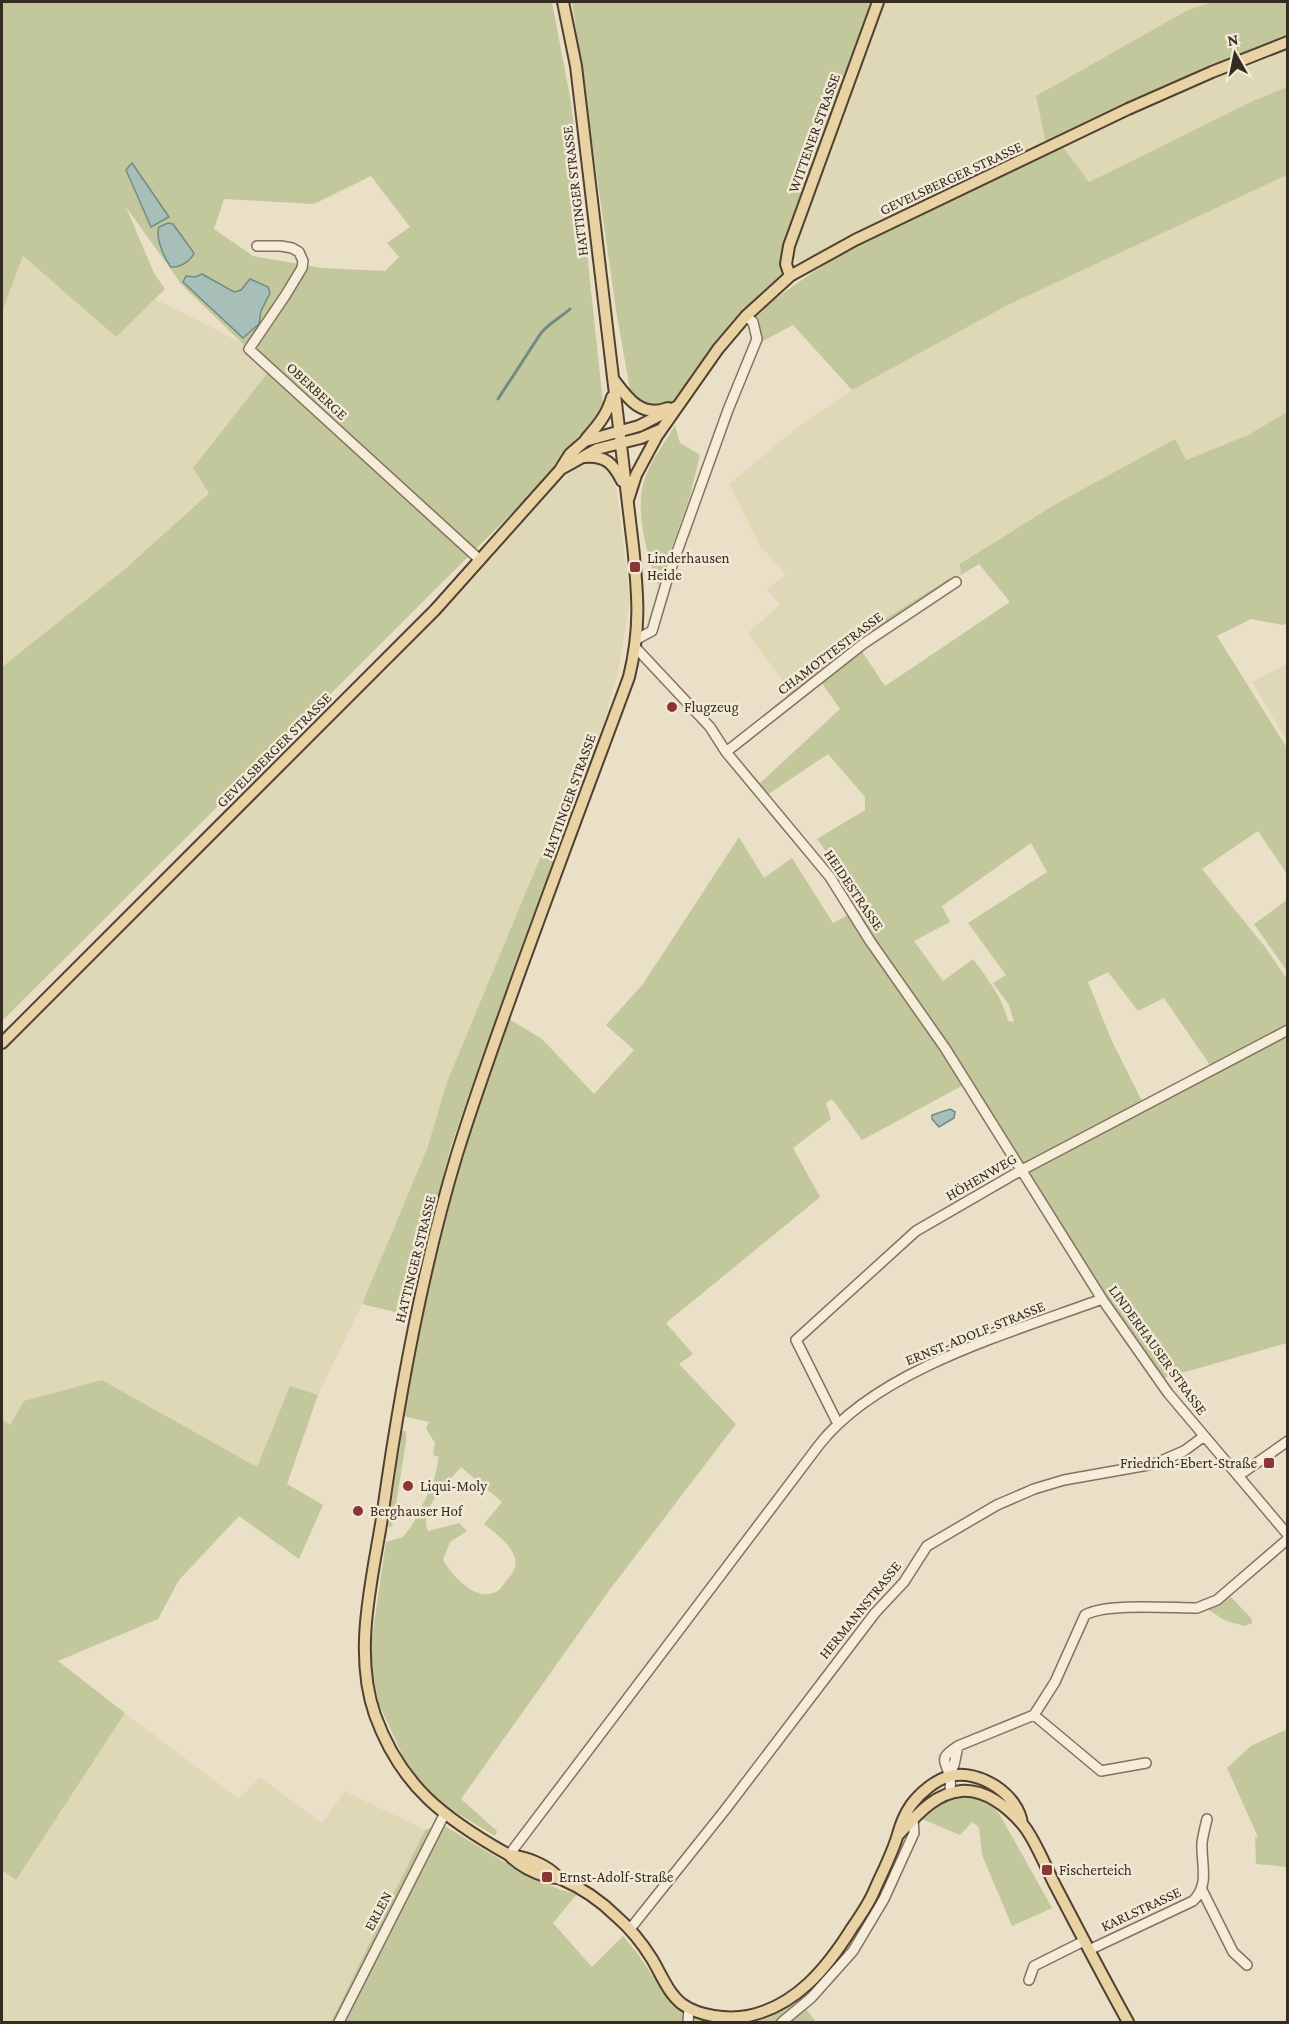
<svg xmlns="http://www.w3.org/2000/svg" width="1289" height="2024" font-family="'Crimson Pro',serif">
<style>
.farmland{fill:#dfd8b6}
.green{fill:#c2c79c;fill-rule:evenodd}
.water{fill:#a8beb8;stroke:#708c85;stroke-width:1.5}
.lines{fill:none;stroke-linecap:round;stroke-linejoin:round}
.stream{stroke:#708c85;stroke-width:3}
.minor-casing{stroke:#84725f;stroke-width:12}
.major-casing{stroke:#524132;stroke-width:14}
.minor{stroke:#f5edda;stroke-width:9}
.major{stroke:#e9d3a4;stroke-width:10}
.poi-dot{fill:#8d3535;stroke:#f2ead6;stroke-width:2}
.labels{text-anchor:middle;stroke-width:5;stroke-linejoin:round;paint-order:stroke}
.street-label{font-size:15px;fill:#362b21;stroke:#f2ead6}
.poi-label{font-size:15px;fill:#362b21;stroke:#f2ead6;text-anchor:start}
</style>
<rect width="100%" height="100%" fill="#eae0c8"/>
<path class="farmland" d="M884 2H1212L1188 10 1046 144 802 262H797L791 257 792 251Z
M1287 45V87L1255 100 1089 182 1062 146 1153 101Z
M1287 175V412L1248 435 1185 460 1175 439 961 564V575L950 583 947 579 860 635 789 690 748 633 780 605 767 590 786 574 760 546 729 484 798 427 852 390 1006 306Z
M23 256 115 337 155 299 242 343 273 366 209 492 125 569 2 667V312Z
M587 462 597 463 608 469 613 477 617 492 630 599 618 673 597 746 588 743 447 1082 427 1149 362 1304 318 1395 290 1386 257 1467 102 1380 10 1425 2 1419V1052L363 690 391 666 394 658 552 489 574 469Z
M1287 664V742L1252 682Z
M125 1713 239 1799 260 1777 322 1823 345 1791 425 1830 331 2022H2V1870L16 1880Z"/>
<path class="green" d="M2 2H552L571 102 603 403 598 415 526 499 2 1021V667L125 569 209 493 193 468 273 366 242 343 182 285 126 207 154 273 165 289 116 337 23 256 2 312ZM371 176 410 227 387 243 399 257 385 271 322 268 253 256 214 229 224 199 314 204Z
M572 2H875L783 251 781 277C756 296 735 318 716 343 703 360 689 390 672 402 656 412 637 406 630 390L616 310Z
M1212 2H1287V37C1205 68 1126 105 1046 144L1036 96 1188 10Z
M1287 87V175L1006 306 852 390 793 325 763 341 759 339 754 317C843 239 958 198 1062 146L1089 182 1255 100Z
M1287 412V623L1283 625 1251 619 1217 636 1287 748V874L1258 831 1202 869 1265 947 1287 979V1343L1164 1378 1107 1296 969 1082 862 1140 832 1099 826 1103 831 1119 793 1148 820 1197 666 1323 693 1354 679 1364 736 1424 608 1592 461 1799 497 1831 495 1836 443 1805 423 1786 407 1765 379 1704 371 1666 372 1637 386 1542 403 1537 411 1527 428 1494 425 1493V1489H432L439 1457 433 1455 435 1443 426 1429 429 1422 403 1416 415 1342 458 1172 509 1019 542 1039 594 1094 634 1050 606 1025 643 984 739 837 764 878 792 858 833 923 866 905 817 839 865 810V797L828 754 764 797 756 787 840 709 819 679 861 650 885 686 1010 602 979 564 961 575 960 564 1056 504 1175 439 1186 460 1248 435ZM1031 843 1047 872 968 923 1006 975 993 983 1009 1005 1014 1022 1008 1021C1003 998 987 978 973 959L943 981 914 941 950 922 942 906ZM1108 972 1138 1011 1164 998 1212 1068 1143 1103 1111 1039 1088 982ZM461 1467 502 1502 484 1524C495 1533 510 1543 515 1558 517 1567 513 1573 508 1579 505 1582 502 1587 499 1590 477 1605 453 1576 443 1560L450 1542 467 1531 459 1523 428 1531C418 1509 448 1483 461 1467Z
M675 425 680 443 700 455 690 496 658 586C647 554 632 505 647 473 654 456 666 441 675 425Z
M948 579 950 583 789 699 780 689 785 684 789 690 860 635Z
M588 743 597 746 479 1065 451 1146 407 1315 362 1304 427 1149 447 1082Z
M1287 900V971L1254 924Z
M102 1380 257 1467 290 1386 318 1395 287 1484 323 1505 299 1559 239 1516 179 1580 158 1619 58 1661 125 1713 16 1880 2 1870V1419L10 1425 24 1401Z
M402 1431H406V1442L393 1522 391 1527H388Z
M1230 1596 1251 1618 1252 1623 1245 1626 1226 1621 1207 1609 1220 1604Z
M1285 1730 1288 1734 1287 1867 1256 1864 1255 1837H1258L1227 1768 1251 1746Z
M964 1796C980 1798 989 1802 1000 1815L1052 1908 1012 1926 982 1855 979 1827 972 1822 960 1835 922 1819C935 1806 945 1799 964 1796Z
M443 1825 506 1863 524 1871 534 1879 561 1890 577 1894 553 1923 592 1967 623 1936 638 1954 672 2005 686 2014 714 2022H331L425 1830Z
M799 2000 816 2022H752L762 2020Z"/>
<path class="water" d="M132 163 169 217 151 227 126 170Z
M168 223 173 224 194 253C191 261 179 268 171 267 164 258 155 237 159 227Z
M202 274 234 292 241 290 250 279 268 287 270 293 261 311 259 324 243 338 183 282 186 276 195 277Z
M950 1109 955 1112 954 1118 939 1127 932 1119V1115Z"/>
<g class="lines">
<path class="stream" d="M498 399 541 333C549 323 560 318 570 309"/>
<g class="minor-casing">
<path id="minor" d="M257 246H281L292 248 299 252 303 261 302 268 285 296 249 349 480 560
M637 639 652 631 668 577 728 410 757 339 753 322 746 316
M636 648 710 727 726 752 830 877 870 941 945 1048 1102 1299 1168 1393 1288 1535
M726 752 863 644 956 582
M838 1424 796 1340 916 1231 1020 1171 1288 1030
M1238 1476 1288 1441
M1034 1715 1101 1771 1146 1763
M949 1776 954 1765 958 1746
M950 1793C950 1788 951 1783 950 1778 946 1760 937 1759 958 1746L1034 1715 1055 1682 1085 1615C1107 1603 1169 1608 1197 1608L1217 1600 1288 1539
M509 1855 819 1445C878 1369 1013 1332 1102 1299
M1202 1890 1233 1952 1247 1965
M630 1929 725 1810 875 1613 904 1582 927 1546 997 1505 1034 1489 1064 1480 1154 1464 1184 1451 1203 1437
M1089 1950 1193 1901C1210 1885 1201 1864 1202 1843 1203 1835 1205 1827 1207 1819
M1029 1980 1034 1966 1084 1941
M339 2022 444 1815
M688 2022 689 2008
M782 2022 811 1998 853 1951 884 1899 914 1833 913 1819"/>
</g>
<g class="major-casing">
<path id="major" d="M563 2 576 66 633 546C638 595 641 628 629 677 589 785 548 893 509 1002 491 1052 473 1103 457 1154 421 1273 399 1395 382 1518 372 1581 353 1652 375 1715 401 1787 445 1819 509 1855 518 1865 534 1873 548 1877 552 1878 556 1877 561 1879 582 1888 601 1901 617 1917 631 1929 642 1943 652 1959 661 1974 668 1993 682 2004 699 2016 727 2020 748 2016 796 2006 827 1968 852 1928 861 1915 870 1902 875 1889 883 1871 893 1852 898 1834 901 1823 904 1815 911 1805 920 1793 935 1780 950 1776 980 1769 1019 1795 1022 1824
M790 276 786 264 789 246 878 2
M614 380C628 399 642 418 668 408
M586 439C598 425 607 415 612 397
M584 457C605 455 613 463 622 481
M563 468 597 449 641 438 662 429
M628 500 636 475 657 436 718 349 746 316 790 276 855 240 1128 109 1212 72 1288 42
M2 1043 435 610 560 470 570 454 585 441 639 426 676 407
M899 1834C916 1816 935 1793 961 1791 985 1789 1008 1807 1023 1825 1035 1839 1046 1868 1055 1885 1079 1931 1103 1977 1128 2022
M509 1855C526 1857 546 1864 558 1877"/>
</g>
<use href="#minor" class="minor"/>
<use href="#major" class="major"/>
</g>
<g class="poi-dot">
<rect x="629" y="561" width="12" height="12" rx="3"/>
<circle cx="672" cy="707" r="6"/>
<rect x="1263" y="1457" width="12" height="12" rx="3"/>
<circle cx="408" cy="1486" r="6"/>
<circle cx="358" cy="1511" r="6"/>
<rect x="1041" y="1864" width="12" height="12" rx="3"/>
<rect x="541" y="1871" width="12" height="12" rx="3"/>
</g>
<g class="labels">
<g class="street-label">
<text transform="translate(814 133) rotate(-70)" y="5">WITTENER STRASSE</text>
<text transform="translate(951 178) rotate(-25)" y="5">GEVELSBERGER STRASSE</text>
<text transform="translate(575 191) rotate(-97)" y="5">HATTINGER STRASSE</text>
<text transform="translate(317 391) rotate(43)" y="5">OBERBERGE</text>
<text transform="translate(830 653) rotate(-37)" y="5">CHAMOTTESTRASSE</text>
<text transform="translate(274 750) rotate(-45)" y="5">GEVELSBERGER STRASSE</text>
<text transform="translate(569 796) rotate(-70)" y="5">HATTINGER STRASSE</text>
<text transform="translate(854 890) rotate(56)" y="5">HEIDESTRASSE</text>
<text transform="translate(981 1177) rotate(-30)" y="5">HÖHENWEG</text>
<text transform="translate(415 1259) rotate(-76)" y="5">HATTINGER STRASSE</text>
<text transform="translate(975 1333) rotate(-22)" y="5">ERNST-ADOLF-STRASSE</text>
<text transform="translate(1158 1350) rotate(54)" y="5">LINDERHAUSER STRASSE</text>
<text transform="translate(860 1610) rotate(-51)" y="5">HERMANNSTRASSE</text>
<text transform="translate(1141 1909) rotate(-25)" y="5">KARLSTRASSE</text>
<text transform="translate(378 1911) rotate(-62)" y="5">ERLEN</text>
</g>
<g class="poi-label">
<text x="647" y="563">Linderhausen<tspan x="647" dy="17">Heide</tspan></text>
<text x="684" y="712">Flugzeug</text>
<text x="1257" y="1468" text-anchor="end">Friedrich-Ebert-Straße</text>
<text x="420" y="1491">Liqui-Moly</text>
<text x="370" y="1516">Berghauser Hof</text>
<text x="1059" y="1875">Fischerteich</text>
<text x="559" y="1882">Ernst-Adolf-Straße</text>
</g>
</g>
<rect width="1289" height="2024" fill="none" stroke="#362b21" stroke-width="6"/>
<g transform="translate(1235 54) rotate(351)" stroke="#f2ead6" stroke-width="4.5" paint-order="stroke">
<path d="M0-4.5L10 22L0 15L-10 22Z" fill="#362b21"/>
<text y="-9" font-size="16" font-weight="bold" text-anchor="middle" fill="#362b21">N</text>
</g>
</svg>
